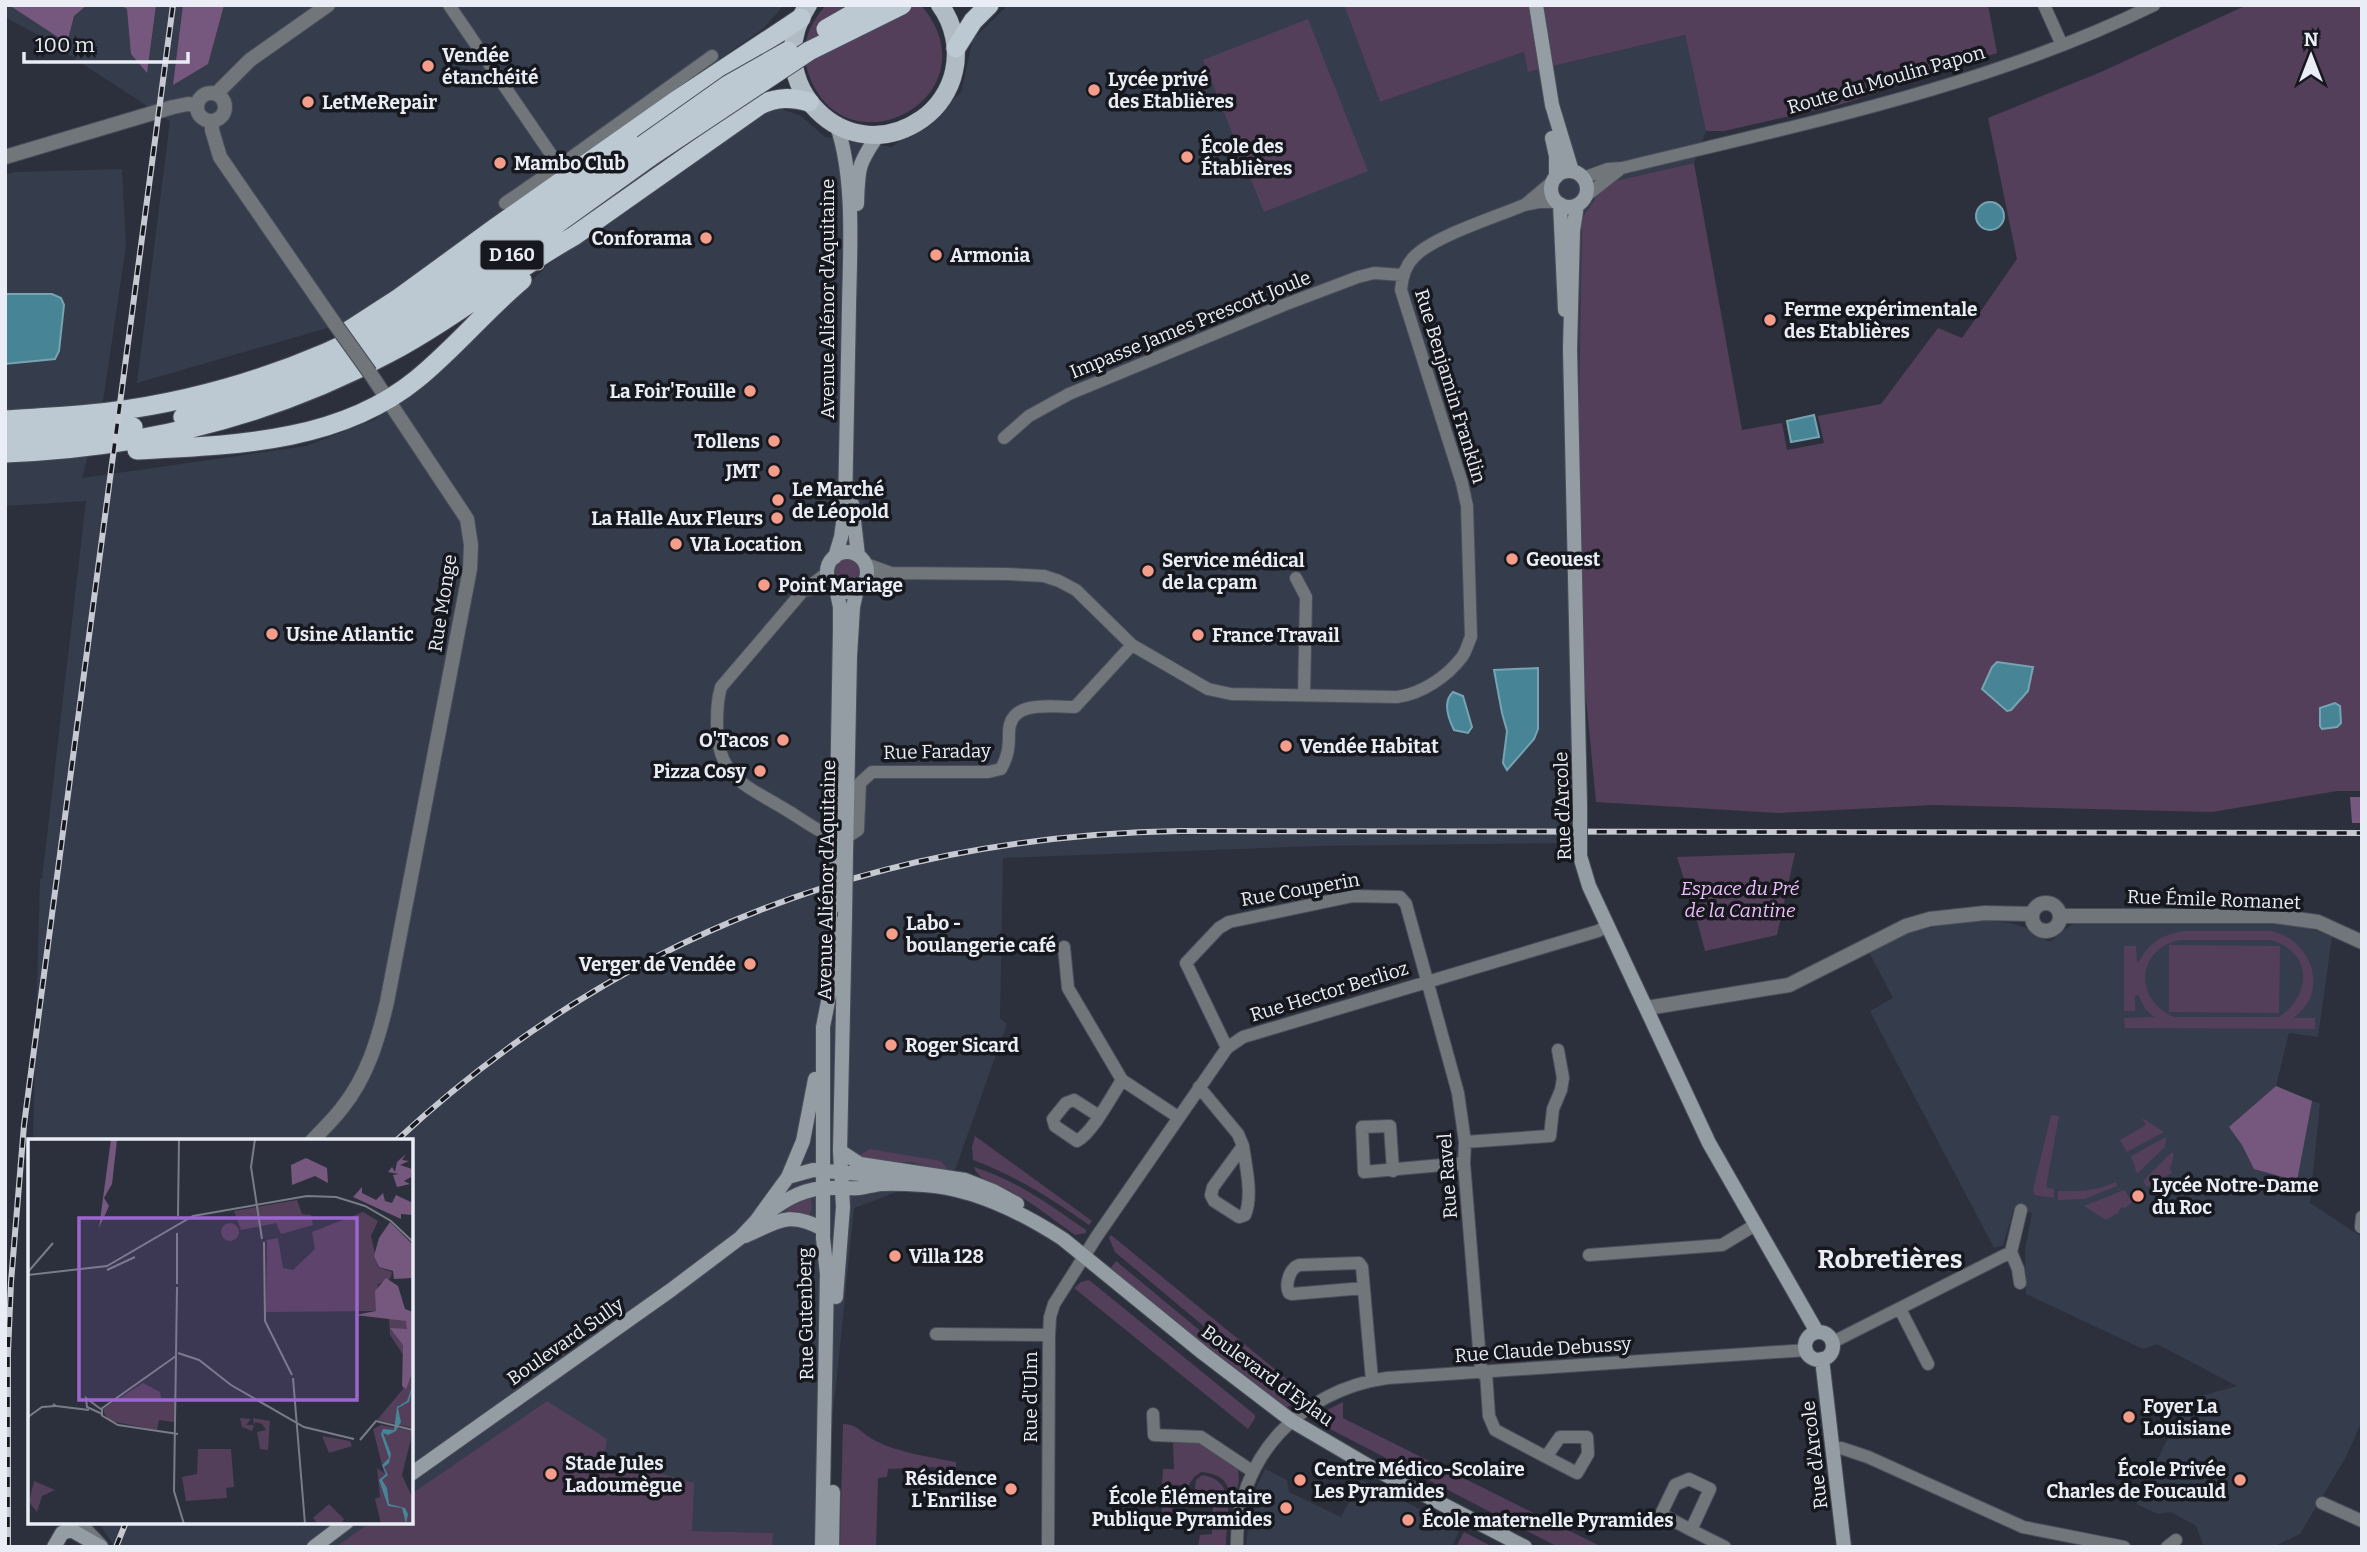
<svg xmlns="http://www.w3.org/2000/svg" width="2367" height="1552" font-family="Bitter,serif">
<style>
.built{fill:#353c4c}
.green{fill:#543f5b;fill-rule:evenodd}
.forest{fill:#76587f}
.water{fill:#468496;stroke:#77a4b2;stroke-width:2}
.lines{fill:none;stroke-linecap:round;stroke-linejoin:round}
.minor-casing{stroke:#4a4e5a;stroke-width:14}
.tertiary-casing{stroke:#4a4e5a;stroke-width:16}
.secondary-casing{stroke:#4a4e5a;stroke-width:16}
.primary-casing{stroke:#4a4e5a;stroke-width:19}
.trunk-casing{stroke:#4a4e5a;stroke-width:21}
.minor{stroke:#70767a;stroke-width:12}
.tertiary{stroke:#70767a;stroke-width:14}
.secondary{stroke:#949da4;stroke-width:14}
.primary{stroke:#b0bbc4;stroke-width:18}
.trunk{stroke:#bcc8d2;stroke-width:19}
.rail-casing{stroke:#c6c9d2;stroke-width:6}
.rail{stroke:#16181e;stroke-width:3.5;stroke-dasharray:10;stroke-linecap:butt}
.tertiary-bridge-casing{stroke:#4a4e5a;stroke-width:16;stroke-linecap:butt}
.secondary-bridge-casing{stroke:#4a4e5a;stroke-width:16;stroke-linecap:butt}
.trunk-bridge-casing{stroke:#4a4e5a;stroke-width:21;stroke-linecap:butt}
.tertiary-bridge{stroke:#70767a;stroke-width:14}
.secondary-bridge{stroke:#949da4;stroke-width:14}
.trunk-bridge{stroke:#bcc8d2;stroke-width:19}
.poi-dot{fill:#f49d8b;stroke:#16181e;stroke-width:2.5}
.labels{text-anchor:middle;stroke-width:7;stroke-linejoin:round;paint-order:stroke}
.shield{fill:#16181e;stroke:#aaadb4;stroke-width:2}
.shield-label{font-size:18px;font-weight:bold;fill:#eaedf5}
.poi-label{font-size:19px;font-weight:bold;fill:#eaedf5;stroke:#16181e;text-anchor:start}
.street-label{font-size:19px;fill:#eaedf5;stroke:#16181e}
.park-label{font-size:19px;font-style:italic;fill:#eebdfd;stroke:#16181e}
.district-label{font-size:26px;font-weight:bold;fill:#eaedf5;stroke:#16181e}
.inset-road{fill:none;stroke:#787c86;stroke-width:2}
.view{fill:#9c66cf;fill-opacity:0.15;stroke:#9c66cf;stroke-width:3.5}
.inset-edge{fill:none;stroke:#eaedf5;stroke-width:3.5}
</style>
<rect width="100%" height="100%" fill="#2c303c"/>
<path class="built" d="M5 5H784L764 28 348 322 137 383 170 121 40 36 5 17Z
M1008 5H1344L1380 102 1524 52 1529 72 1685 35 1706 131 1694 163 1606 183 1582 218 1572 843 1317 846 1003 858 1000 1018 1007 1024 955 1170 854 1208 836 1386 815 1547H772V1533L692 1531 628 1464 612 1462 605 1452 547 1401 411 1494V1141H33L40 879H42L86 501 5 506V175L15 172 122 169 126 246 104 395 82 478 306 446 374 420 412 395 548 265 756 117 779 108 801 116 825 137 892 147 961 93 973 39Z
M1982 920 2011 923 2026 928 2050 942 2071 925 2079 923 2136 921V924H2143V921H2268L2307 927 2332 937 2318 1037 2289 1033 2276 1086 2320 1104 2310 1203 2362 1237V1421L2346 1457 2300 1534 2273 1547H2204L2196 1526 2171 1512 2158 1514 2136 1504 2186 1400 2237 1386 2157 1344 2143 1349 2026 1294 2025 1250 2032 1213 2014 1209 2003 1245 1994 1248 1890 1050 1870 1011 1893 998 1869 952 1908 933 1943 925Z
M30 1288V1422L27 1418Z
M1265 1469 1287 1480 1289 1492 1341 1517 1361 1480 1460 1529 1452 1547H1246L1251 1498Z
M98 1522H371L335 1547H115Z"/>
<path class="green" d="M826 5H921C999 97 840 180 807 69 800 45 810 23 826 5Z
M1344 5H1988L1997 53 1842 104 1724 131H1706L1685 35 1528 72 1524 52 1380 102Z
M2247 5H2362V791H2337L2212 812 1933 805 1778 813 1596 802 1576 594 1582 218 1606 183 1694 163 1742 430 1782 423 1787 450 1824 443 1818 416 1881 404 1938 328 1962 338 2017 259 1988 118 2101 72Z
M1308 19 1368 171 1264 212 1203 60Z
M835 570a12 12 0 1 1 24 0a12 12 0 1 1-24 0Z
M1795 853 1777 935 1705 951 1696 916 1677 857Z
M2183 931H2271C2313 940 2330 993 2293 1018H2315V1029L2125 1028 2124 1018 2154 1017 2146 1010 2138 995 2135 996V1011H2124V946H2136L2137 962H2139C2149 942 2162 935 2183 931ZM2180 940H2271C2313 952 2312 995 2279 1017H2175C2133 1001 2136 949 2180 940Z
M2169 945 2280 946 2279 1013 2169 1012Z
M2051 1115 2059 1116 2046 1187 2054 1189V1198L2035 1195 2033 1190Z
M2142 1118 2164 1132 2127 1152 2120 1140 2146 1125Z
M975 1136 1092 1221 1089 1225C1052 1199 1016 1176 973 1160L972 1147Z
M2166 1137 2165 1147 2137 1174 2131 1156Z
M870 1149 941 1161 949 1171 911 1162H869L858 1156Z
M2172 1152 2174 1155 2170 1169 2172 1173 2147 1187 2143 1181Z
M974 1167C1016 1180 1050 1205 1086 1230V1233L1075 1235C1050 1217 1028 1199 1000 1186 989 1181 978 1179 974 1167Z
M2116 1182 2117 1186 2084 1199 2058 1200V1191C2080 1192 2096 1191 2116 1182Z
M2124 1190 2133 1202 2125 1208 2121 1207 2118 1213 2106 1220 2084 1206Z
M811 1198 812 1208 809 1215 795 1211 786 1213V1211L793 1205Z
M1111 1235 1310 1398 1304 1401 1272 1372 1249 1364 1115 1252 1109 1238Z
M1116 1261 1245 1368 1272 1379 1296 1400 1295 1403 1287 1407C1225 1366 1168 1316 1110 1269Z
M1089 1280 1255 1415V1418L1248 1429 1074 1288 1081 1282Z
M547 1401 607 1439 605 1452 612 1462 628 1464 694 1483 692 1531 773 1533 772 1547H335L371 1522H411V1494Z
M1343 1402V1418L1602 1547H1558L1330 1429 1323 1412Z
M843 1424C859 1424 862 1435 876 1441 900 1453 930 1457 956 1462V1470H936L935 1467 888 1469 887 1477 878 1478 876 1547H840Z
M1191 1442 1204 1444 1238 1469 1239 1481 1233 1505C1228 1482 1225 1475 1201 1472L1194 1477 1189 1485H1162L1163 1469H1174L1173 1443Z
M1202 1475C1240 1481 1225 1520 1226 1547H1198L1200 1535 1212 1534 1213 1496H1194L1196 1480Z
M1162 1494H1172V1530L1162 1529Z
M1464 1532 1493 1547H1456Z"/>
<path class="forest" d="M9 5H87L74 16 67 43Z
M121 5H156L147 73 131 54 127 9Z
M183 5H224L208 64 173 85Z
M2350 797H2362V823H2352Z
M2276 1086 2312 1101 2297 1181 2254 1169 2242 1145 2229 1127Z"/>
<path class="water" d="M1976 216a14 14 0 1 1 28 0a14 14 0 1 1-28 0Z
M5 294H52L61 298 64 305 59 351 55 359 5 364Z
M1814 415 1819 437 1791 442 1787 421Z
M1997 662 2033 667 2028 691 2011 710 2007 711 1982 689 1992 667Z
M1538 668V729L1534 739 1507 770 1503 763 1507 731 1502 713 1494 670Z
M1453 692 1463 696 1472 727 1468 733 1454 730C1448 718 1442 702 1453 692Z
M2335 703 2340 706 2341 723 2337 727 2322 729 2320 726V708Z"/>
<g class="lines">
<g class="minor-casing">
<path id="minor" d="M449 5 559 166 505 203
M2044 5 2062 45
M559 166 712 56
M1583 178 1608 169 1622 168C1802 124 1987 87 2154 5
M1586 196 1619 170
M1527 203 1553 181
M1004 438 1029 416 1069 394 1284 305 1358 277 1374 273 1402 275
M828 572 803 591 833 585
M891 573 1007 574 1044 576 1059 581 1076 590 1132 645 1208 689 1231 694 1397 697C1421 694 1447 677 1462 657 1466 652 1468 643 1471 637L1467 506 1462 483 1401 290C1402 277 1405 265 1415 256 1435 236 1496 217 1524 205L1539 202H1558
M1296 578 1306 597 1304 695
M865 581 891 573 866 564
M803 591 721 687C717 700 717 712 717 725 717 779 748 786 788 811 802 819 820 834 836 836
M846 838 858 830 860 783 872 772H988L1001 769C1008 756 1009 748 1009 733 1009 699 1051 707 1075 707L1132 645
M1064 947 1068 988 1122 1080 1178 1117
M1227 1048 1186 963 1219 928 1229 922 1353 896 1400 897 1406 904 1458 1093 1465 1142 1464 1163 1481 1373
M1199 1087 1238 1134 1243 1146C1246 1167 1253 1196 1245 1215L1239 1217 1214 1201 1211 1195 1213 1187 1243 1146
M1099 1116 1074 1100 1066 1103 1053 1119 1055 1126 1077 1141C1093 1132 1111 1097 1122 1080
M1465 1142 1550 1136 1553 1109 1561 1090 1563 1078 1558 1050
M1393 1171 1390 1126 1362 1127 1364 1172 1464 1163
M2361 1227 2362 1217
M2011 1252 2021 1210
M1589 1255 1722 1245 1755 1225
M1364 1288 1292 1294 1289 1293C1285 1285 1289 1269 1299 1265L1359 1263 1362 1267 1372 1380
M1900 1309 1928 1364
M936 1334 1049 1335
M1833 1342 2011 1252 2018 1269 2020 1283
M1486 1373 1489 1416 1495 1430 1546 1457
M1153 1414 1154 1435 1201 1437 1252 1471
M1560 1437H1587L1588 1454 1577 1473 1546 1457Z
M1833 1449 1841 1448 1868 1457 2023 1527 2124 1547
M1689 1479 1710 1489 1691 1530 1661 1514 1675 1485Z
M2322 1503 2362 1521
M1691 1530 1725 1547
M1048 1547 1049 1335 1050 1317 1054 1304 1097 1236 1227 1048 1243 1037 1598 931 1607 926
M1237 1547C1235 1458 1301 1390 1387 1378L1807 1350
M2167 1547 2176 1540"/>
</g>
<g class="tertiary-casing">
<path id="tertiary" d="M197 107a14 14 0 1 1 28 0a14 14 0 1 1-28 0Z
M216 94 250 60 328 5
M212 122V130L220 157 335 324
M5 157 173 107 188 104 196 105
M2032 917a14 14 0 1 1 28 0a14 14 0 1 1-28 0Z
M2060 916H2274L2318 922 2362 942
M1647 1008 1789 985 1906 926 1930 919 1985 913 2032 914
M312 1141C322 1130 333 1120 342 1108 367 1077 378 1040 387 1002L470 569 471 545 467 519 370 373
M78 1522 101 1546"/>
</g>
<g class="secondary-casing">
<path id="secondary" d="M1536 5 1552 105 1572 171
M1552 138 1556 156V177
M1551 189a18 18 0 1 1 36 0a18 18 0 1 1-36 0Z
M857 204C858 168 858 164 878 135
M1560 204 1565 310
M1577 205 1573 231 1570 349 1580 805
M852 504 858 555
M827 572a20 20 0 1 1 40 0a20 20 0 1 1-40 0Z
M835 557 841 537 845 509C846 442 848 374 849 306 850 251 855 179 837 126
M846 854 850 656 853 607 857 589
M1580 856 1589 886 1709 1143 1817 1332
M836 859 840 629V607L836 588
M840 1151 860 1164 965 1180 993 1191 1017 1204
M788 1177 803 1141 815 1079
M756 1221C777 1206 795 1191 822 1188 834 1187 847 1189 859 1188 866 1187 873 1185 881 1184 894 1183 910 1184 924 1185 972 1188 1023 1213 1063 1239L1203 1353 1292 1421 1367 1465 1525 1547
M745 1236C778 1222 788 1210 823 1229
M836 1297 843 1207 840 1151 845 917
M1805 1346a14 14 0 1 1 28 0a14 14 0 1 1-28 0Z
M1822 1359 1844 1547
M411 1474 671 1290 740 1238 756 1221 788 1177 813 1170 861 1174 900 1171
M54 1547 62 1533 71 1530 101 1547
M314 1547 347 1522
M822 1547 827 1274 823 1238V1027L834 971V906
M832 1547 833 1492"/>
</g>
<g class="primary-casing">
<path id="primary" d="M808 5C757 82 846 172 922 119 938 108 950 90 954 71 959 49 954 24 940 5"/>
</g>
<g class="trunk-casing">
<path id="trunk" d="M956 48 973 21 989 5
M348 331 399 298 495 228 674 102 801 18
M183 417 237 403 290 384 401 331 522 249 651 156
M5 420C33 418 62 417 90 414 193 404 300 371 391 321 408 312 424 299 440 289 509 243 574 191 643 145
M5 439 133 427
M137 450C233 445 339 443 417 379 455 348 485 311 522 280
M5 453C140 448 270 417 389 353 453 319 510 272 574 236L760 105C777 97 791 97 809 102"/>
</g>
<use href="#minor" class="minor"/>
<use href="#tertiary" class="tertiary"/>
<use href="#secondary" class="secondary"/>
<use href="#primary" class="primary"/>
<use href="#trunk" class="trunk"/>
<g class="rail-casing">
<path id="rail" d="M396 1141C617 935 880 836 1180 831L2362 833
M8 1547V1353L11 1282 24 1125 173 5
M116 1547 126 1522"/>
</g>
<use href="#rail" class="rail"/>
<g class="tertiary-bridge-casing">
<path id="tertiary-bridge" d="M335 324 370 373"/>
</g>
<g class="secondary-bridge-casing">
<path id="secondary-bridge" d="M1580 856V805
M834 906 836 859
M845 917 846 854"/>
</g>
<g class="trunk-bridge-casing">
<path id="trunk-bridge" d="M826 29 868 5
M643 145 728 85 788 51
M651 156 809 51 902 5"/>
</g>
<use href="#tertiary-bridge" class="tertiary-bridge"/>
<use href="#secondary-bridge" class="secondary-bridge"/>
<use href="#trunk-bridge" class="trunk-bridge"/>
</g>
<g class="poi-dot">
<circle cx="428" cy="66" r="7"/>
<circle cx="1094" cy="90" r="7"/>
<circle cx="308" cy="102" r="7"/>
<circle cx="1187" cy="157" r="7"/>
<circle cx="500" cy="163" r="7"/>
<circle cx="706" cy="238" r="7"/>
<circle cx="936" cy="255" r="7"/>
<circle cx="1770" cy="320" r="7"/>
<circle cx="750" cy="391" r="7"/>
<circle cx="774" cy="441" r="7"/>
<circle cx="774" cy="471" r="7"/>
<circle cx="778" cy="500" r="7"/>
<circle cx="777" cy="518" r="7"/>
<circle cx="676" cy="544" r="7"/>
<circle cx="1512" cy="559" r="7"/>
<circle cx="1148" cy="571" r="7"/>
<circle cx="764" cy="585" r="7"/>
<circle cx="272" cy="634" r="7"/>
<circle cx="1198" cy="635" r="7"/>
<circle cx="783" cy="740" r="7"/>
<circle cx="1286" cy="746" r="7"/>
<circle cx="760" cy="771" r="7"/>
<circle cx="892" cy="934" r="7"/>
<circle cx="750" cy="964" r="7"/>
<circle cx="891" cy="1045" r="7"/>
<circle cx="2138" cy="1196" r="7"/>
<circle cx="895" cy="1256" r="7"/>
<circle cx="2129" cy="1417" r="7"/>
<circle cx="551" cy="1474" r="7"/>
<circle cx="1300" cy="1480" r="7"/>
<circle cx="2240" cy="1480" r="7"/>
<circle cx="1011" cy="1489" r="7"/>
<circle cx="1286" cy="1508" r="7"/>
<circle cx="1408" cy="1520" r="7"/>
</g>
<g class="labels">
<rect class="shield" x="480.5" y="240.5" width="63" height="29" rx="5"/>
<g class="shield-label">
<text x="512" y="261">D 160</text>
</g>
<g class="poi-label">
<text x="442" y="62">Vendée<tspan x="442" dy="22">étanchéité</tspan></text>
<text x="1108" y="86">Lycée privé<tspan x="1108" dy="22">des Etablières</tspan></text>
<text x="322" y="109">LetMeRepair</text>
<text x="1201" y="153">École des<tspan x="1201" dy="22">Établières</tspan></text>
<text x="514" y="170">Mambo Club</text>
<text x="692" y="245" text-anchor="end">Conforama</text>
<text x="950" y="262">Armonia</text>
<text x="1784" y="316">Ferme expérimentale<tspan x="1784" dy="22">des Etablières</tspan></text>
<text x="736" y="398" text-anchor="end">La Foir'Fouille</text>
<text x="760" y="448" text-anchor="end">Tollens</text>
<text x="760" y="478" text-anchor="end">JMT</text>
<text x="792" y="496">Le Marché<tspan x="792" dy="22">de Léopold</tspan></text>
<text x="763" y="525" text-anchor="end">La Halle Aux Fleurs</text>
<text x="690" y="551">VIa Location</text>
<text x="1526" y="566">Geouest</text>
<text x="1162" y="567">Service médical<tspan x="1162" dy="22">de la cpam</tspan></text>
<text x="778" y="592">Point Mariage</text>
<text x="286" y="641">Usine Atlantic</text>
<text x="1212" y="642">France Travail</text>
<text x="769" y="747" text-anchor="end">O'Tacos</text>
<text x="1300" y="753">Vendée Habitat</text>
<text x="746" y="778" text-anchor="end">Pizza Cosy</text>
<text x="906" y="930">Labo -<tspan x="906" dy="22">boulangerie café</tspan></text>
<text x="736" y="971" text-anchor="end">Verger de Vendée</text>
<text x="905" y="1052">Roger Sicard</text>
<text x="2152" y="1192">Lycée Notre-Dame<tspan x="2152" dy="22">du Roc</tspan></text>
<text x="909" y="1263">Villa 128</text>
<text x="2143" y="1413">Foyer La<tspan x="2143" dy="22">Louisiane</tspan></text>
<text x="565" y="1470">Stade Jules<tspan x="565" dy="22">Ladoumègue</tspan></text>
<text x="1314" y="1476">Centre Médico-Scolaire<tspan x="1314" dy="22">Les Pyramides</tspan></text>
<text x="2226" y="1476" text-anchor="end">École Privée<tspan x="2226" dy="22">Charles de Foucauld</tspan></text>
<text x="997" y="1485" text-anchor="end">Résidence<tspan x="997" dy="22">L'Enrilise</tspan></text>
<text x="1272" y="1504" text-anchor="end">École Élémentaire<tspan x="1272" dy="22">Publique Pyramides</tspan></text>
<text x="1422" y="1527">École maternelle Pyramides</text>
</g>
<g class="street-label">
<text transform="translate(1886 79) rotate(-16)" y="7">Route du Moulin Papon</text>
<text transform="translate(827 299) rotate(-90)" y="7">Avenue Aliénor d'Aquitaine</text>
<text transform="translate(1190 324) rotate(-22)" y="7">Impasse James Prescott Joule</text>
<text transform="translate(1451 386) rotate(73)" y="7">Rue Benjamin Franklin</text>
<text transform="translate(442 603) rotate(-81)" y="7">Rue Monge</text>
<text transform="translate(937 751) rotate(-1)" y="7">Rue Faraday</text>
<text transform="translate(1562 806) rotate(-92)" y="7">Rue d'Arcole</text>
<text transform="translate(826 880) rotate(-89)" y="7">Avenue Aliénor d'Aquitaine</text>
<text transform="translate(1300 889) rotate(-10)" y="7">Rue Couperin</text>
<text transform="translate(2214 899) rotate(2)" y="7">Rue Émile Romanet</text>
<text transform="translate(1329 991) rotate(-17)" y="7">Rue Hector Berlioz</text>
<text transform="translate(1447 1176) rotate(-94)" y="7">Rue Ravel</text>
<text transform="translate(805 1314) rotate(-91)" y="7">Rue Gutenberg</text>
<text transform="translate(565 1341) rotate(-35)" y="7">Boulevard Sully</text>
<text transform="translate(1543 1349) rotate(-4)" y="7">Rue Claude Debussy</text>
<text transform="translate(1268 1375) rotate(36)" y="7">Boulevard d'Eylau</text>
<text transform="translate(1030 1397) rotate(-90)" y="7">Rue d'Ulm</text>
<text transform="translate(1814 1455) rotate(-97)" y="7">Rue d'Arcole</text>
</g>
<g class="park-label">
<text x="1740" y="895">Espace du Pré<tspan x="1740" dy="22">de la Cantine</tspan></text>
</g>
<g class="district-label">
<text x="1890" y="1268">Robretières</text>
</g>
</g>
<g transform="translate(28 1139)">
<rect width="385" height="385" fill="#2c303c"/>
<path d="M269 61 274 75 283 76 285 86 253 95 248 84 213 91 206 72ZM335 73 350 82 343 97 350 128 364 133 362 140 350 145 348 172 238 173 239 101 250 99 255 129 265 131 287 110 284 93ZM193 93a9 9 0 1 1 18 0a9 9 0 1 1-18 0ZM361 179H385V289L349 281 375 250 378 220 362 196ZM115 244 132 253 133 259 147 261 146 283 131 281 129 291 82 282 77 276 75 270ZM212 279 223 280 218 286H226L225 279 242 282 240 311 232 310 229 293 238 291 234 285 227 283 224 292 214 288ZM353 286 385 292 374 336 384 358 385 385H353L347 360 352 358 349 329 356 334 345 290ZM294 297 322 302 324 307 301 314ZM170 310H203L206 348 198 349 199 359 158 362 154 338 169 335ZM6 342 27 351 14 357 9 373 1 363ZM301 365 316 380 313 385H290L285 379Z" fill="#543f5b"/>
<path d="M83 0 89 1 84 45 76 59 81 67 71 89ZM378 15 374 21 381 22 372 26 384 30 383 38 376 42 382 45 369 48 365 36 371 35 360 33 364 28 367 33 369 23ZM278 19 299 29 300 44 287 37 264 46 263 26ZM334 48V54L348 61 355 54 357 62 364 64 368 56 385 64V76L373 75V80L325 58ZM362 83 385 106V139L366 140 365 132 351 128 346 117 351 99ZM358 139 370 147 377 170 385 173V232L378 250 374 247 375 206 362 189 379 190 378 182 327 176 348 172 347 152Z" fill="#76587f"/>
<path d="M385 245 381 263 370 269 373 283 368 292 360 296 355 294 363 315 361 324 356 328 360 336 354 341 359 349 361 365 377 369 380 375 378 385 374 369 360 367 351 341 358 335 354 326 361 319 353 295 355 290 366 291 369 268 379 262Z" fill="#468496"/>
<path class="inset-road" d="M227 0 223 28 234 100M150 77 151 0M236 103 237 182 264 236M79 131 107 118M0 133 25 104M0 136 79 127 165 77 279 57 308 58 337 67 363 82 385 103M149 145V94M149 148 146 352 156 385M150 214 171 221 203 246 276 288 326 300M265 239 277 385M58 259 74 271V275L59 268ZM28 267 61 271M73 270 148 217M73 276 90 286 150 295M0 278 14 268 28 267 25 265M332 301 348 282 385 291"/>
<path class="view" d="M51 79H329V261H51Z"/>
<rect width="385" height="385" class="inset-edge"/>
</g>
<rect width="2367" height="1552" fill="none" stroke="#eaedf5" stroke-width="14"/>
<g transform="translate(2311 56)" stroke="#16181e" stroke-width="5" paint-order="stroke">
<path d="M0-5L12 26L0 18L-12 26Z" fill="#eaedf5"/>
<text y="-10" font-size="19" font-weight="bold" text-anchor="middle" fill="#eaedf5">N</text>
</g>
<path d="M24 52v10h164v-10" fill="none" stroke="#eaedf5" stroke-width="3.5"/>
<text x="35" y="52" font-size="21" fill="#eaedf5" stroke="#16181e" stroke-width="5" paint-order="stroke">100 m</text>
</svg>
